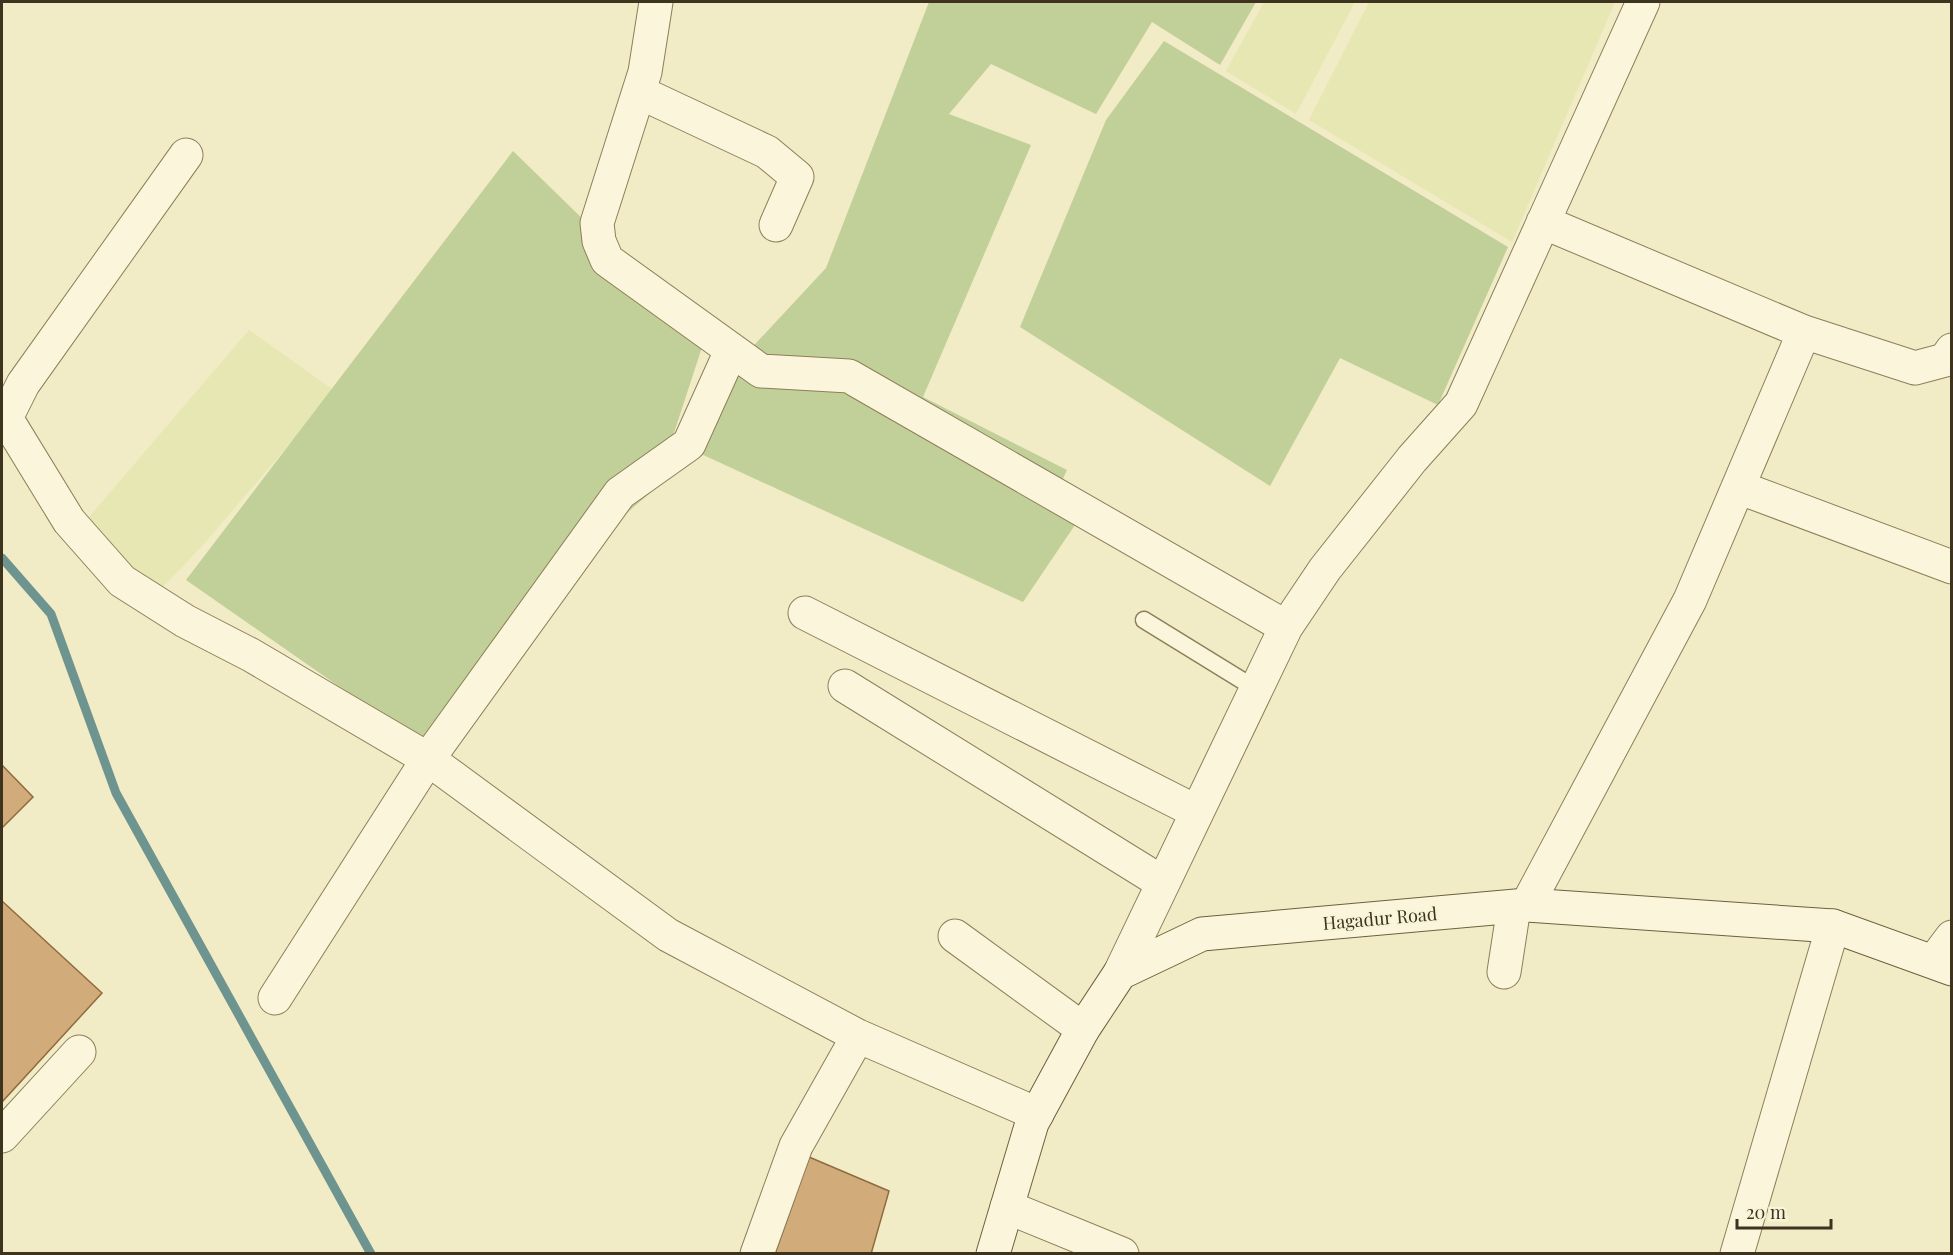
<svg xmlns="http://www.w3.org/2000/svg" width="1953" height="1255" font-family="'Playfair Display',serif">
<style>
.farmland{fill:#e7e7b3}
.green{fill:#c1d099}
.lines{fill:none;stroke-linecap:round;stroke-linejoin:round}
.stream{stroke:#6e9490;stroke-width:9}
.building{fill:#d1ac7a;stroke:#8f6b3f;stroke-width:1.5}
.lane-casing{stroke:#8e7e5a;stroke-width:19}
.street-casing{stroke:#8e7e5a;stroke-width:35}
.secondary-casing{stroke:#705f3d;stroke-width:35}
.lane{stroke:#fbf6db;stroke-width:16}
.street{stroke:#fbf6db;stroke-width:33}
.secondary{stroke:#fbf6db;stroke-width:33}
.labels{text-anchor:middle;stroke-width:4.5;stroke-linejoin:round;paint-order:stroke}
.street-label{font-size:18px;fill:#3d331f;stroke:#f8f4d7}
</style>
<rect width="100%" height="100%" fill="#f1ebc6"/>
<path class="farmland" d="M1264 2H1355L1296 114 1226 71Z
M1369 2H1615L1512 242 1309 120Z
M249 330 335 391 202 546 159 591 84 523Z"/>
<path class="green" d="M929 2H1256L1220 65 1152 22 1096 114 991 64 949 114 1031 145 923 397 1067 470 1052 502 1081 516 1023 602 699 453 744 356 826 268Z
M1164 41 1508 247 1438 405 1340 358 1270 486 1020 327 1106 120Z
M513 151 705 338 656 488 540 587 420 743 186 580Z"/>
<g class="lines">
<path class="stream" d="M2 558 51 614 116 793 371 1254"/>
</g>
<path class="building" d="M2 765 33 797 2 828Z
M2 901 102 993 2 1102Z
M809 1157 889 1191 871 1254H775Z"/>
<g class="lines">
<g class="lane-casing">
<path id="lane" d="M1144 620 1256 689"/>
</g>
<g class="street-casing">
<path id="street" d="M656 2 645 72 597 223 599 241 607 260 761 371 849 376 1286 627
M639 92 767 152 797 177 776 225
M186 155 23 384 6 418 69 521 122 581 185 621 251 655 428 759 668 935 858 1036 1037 1114
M1804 332 1915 368 1945 360 1952 350
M1738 487 1952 567
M805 613 1197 812
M845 686 1163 883
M1527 905 1690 600 1804 332 1543 222
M955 936 1083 1029
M1934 961 1952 937
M1504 972 1514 907
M1120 973 1286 627 1325 569 1412 459 1461 404 1643 2
M275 998 428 759 620 493 689 444 731 351
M2 1136 79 1052
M1007 1207 1122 1254
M757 1254 796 1146 858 1036
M1737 1254 1833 926"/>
</g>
<g class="secondary-casing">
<path id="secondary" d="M993 1254 1032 1123 1083 1029 1120 973 1202 934 1527 905 1833 926 1952 969"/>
</g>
<use href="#lane" class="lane"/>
<use href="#street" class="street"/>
<use href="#secondary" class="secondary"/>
</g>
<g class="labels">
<g class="street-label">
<text transform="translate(1380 919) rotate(-5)" y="6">Hagadur Road</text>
</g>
</g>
<rect width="1953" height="1255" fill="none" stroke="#3d331f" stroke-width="6"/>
<path d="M1737 1219v9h94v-9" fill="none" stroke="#3d331f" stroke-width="3"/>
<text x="1746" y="1219" font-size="18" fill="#3d331f" stroke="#f8f4d7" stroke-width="4.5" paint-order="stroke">20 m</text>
</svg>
